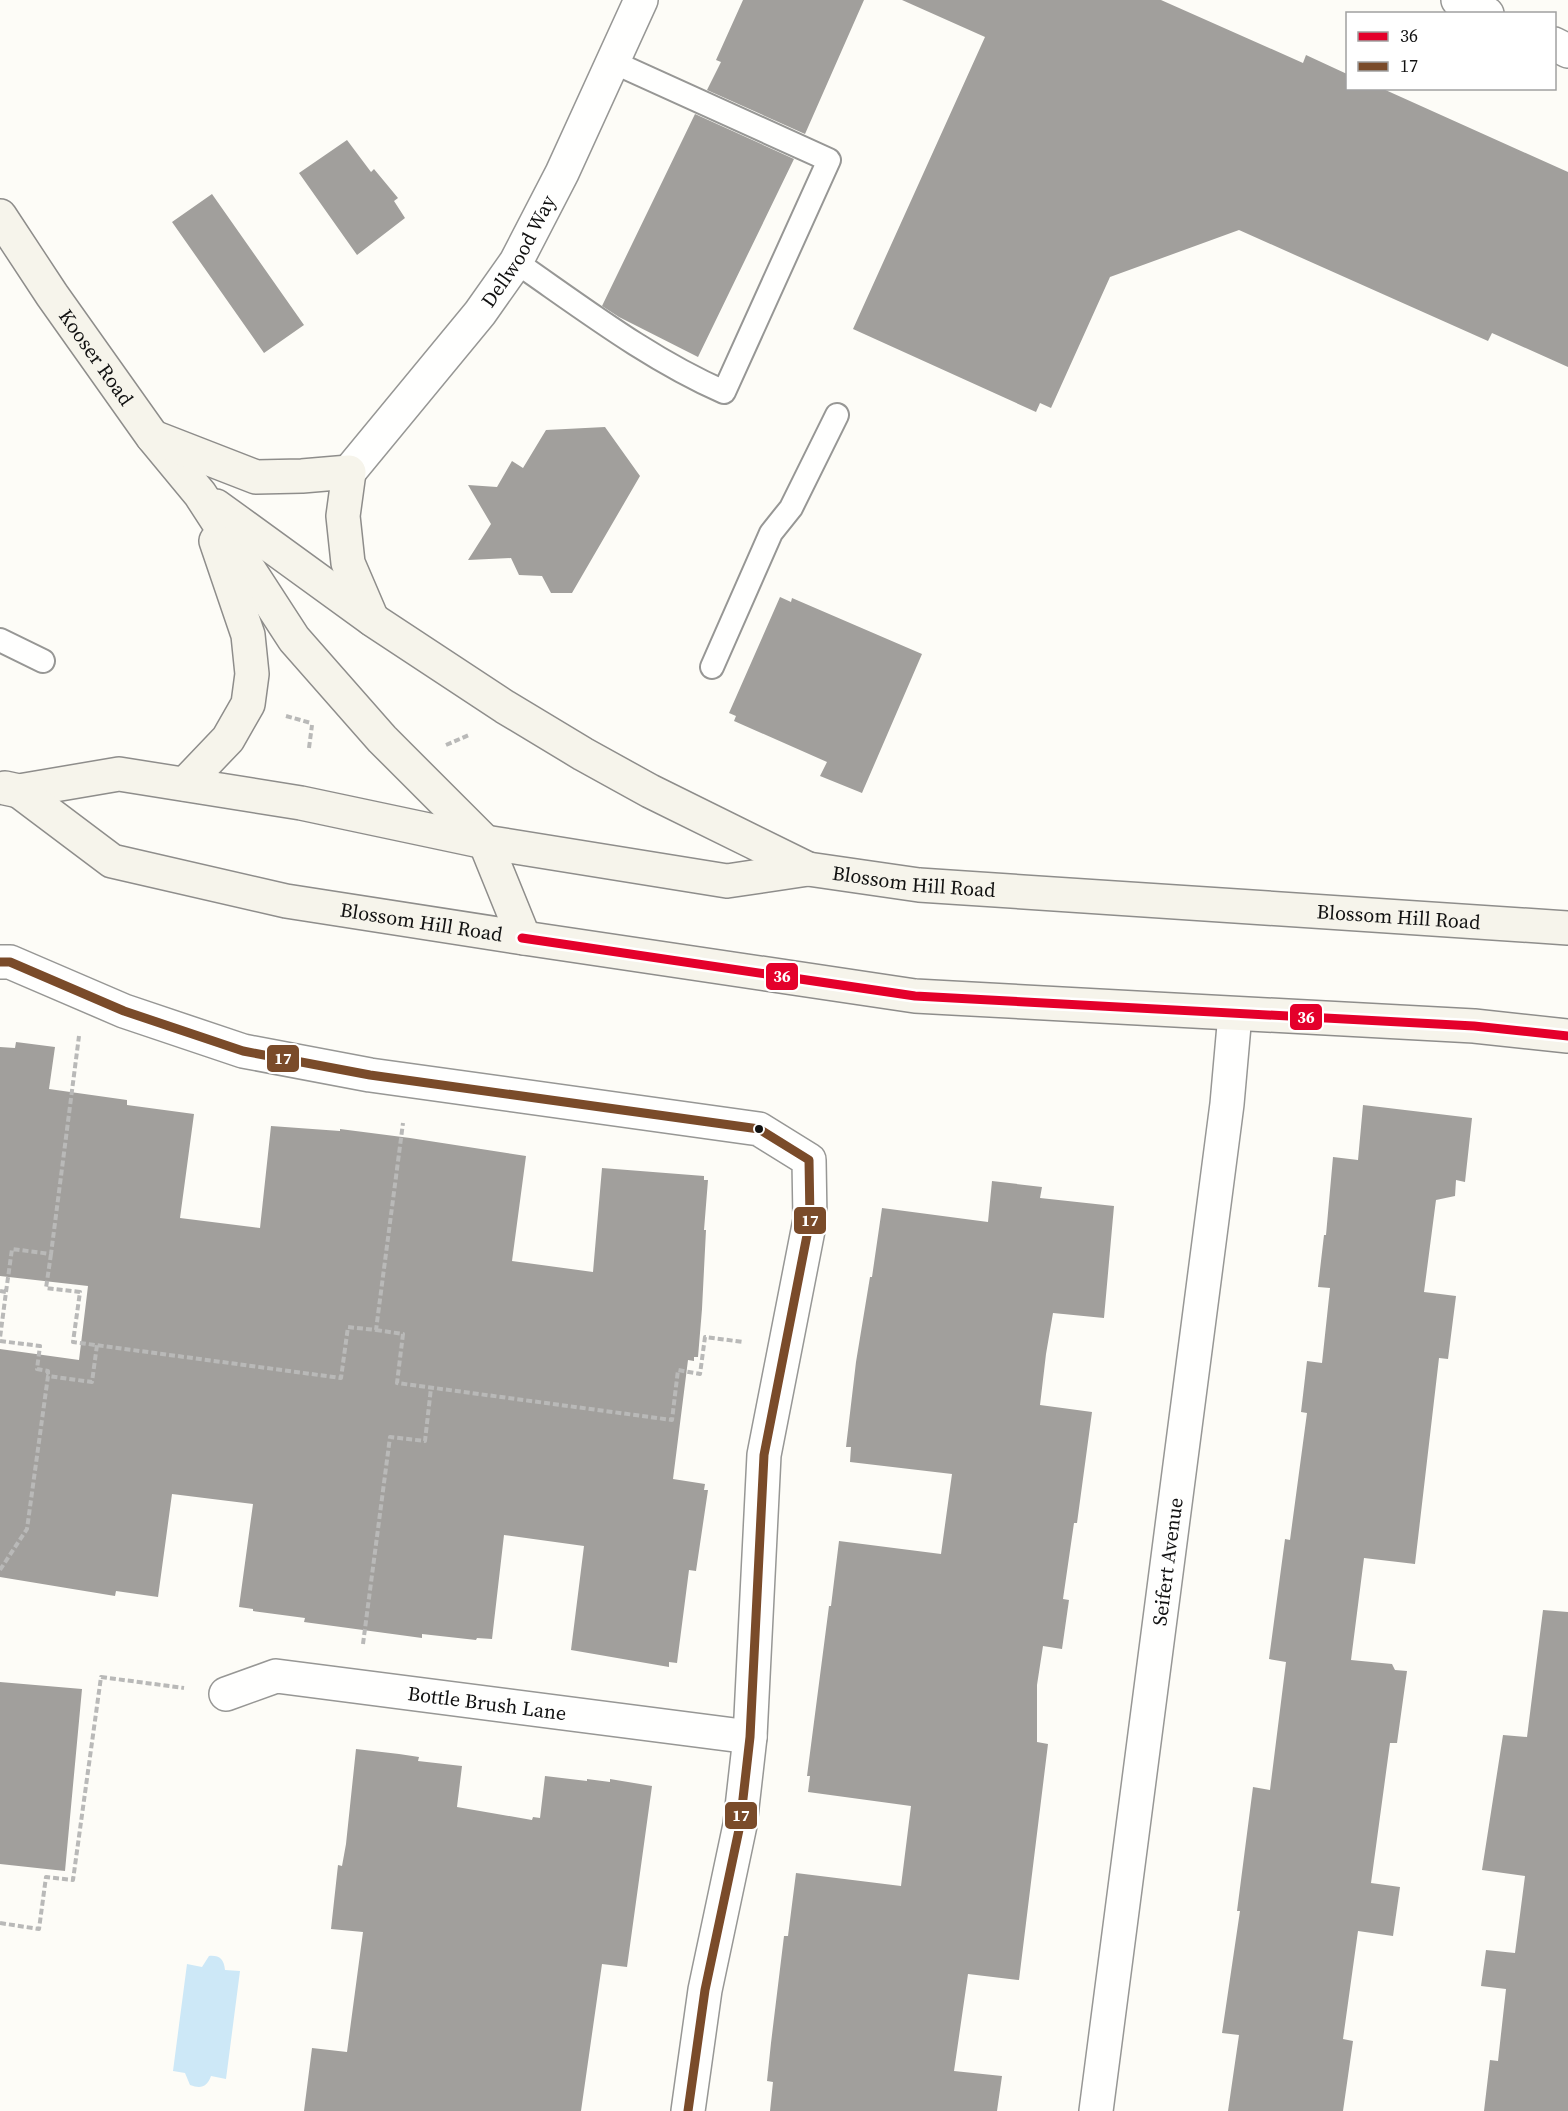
<svg xmlns="http://www.w3.org/2000/svg" width="1568" height="2111" font-family="'Source Serif 4',serif">
<style>
.water{fill:#cde8f7}
.building{fill:#a19f9c}
.lines{fill:none;stroke-linecap:round;stroke-linejoin:round}
.lane-casing{stroke:#979795;stroke-width:26}
.street-casing{stroke:#979795;stroke-width:36}
.secondary-casing{stroke:#8e8d8b;stroke-width:36}
.path{stroke:#b9b9b8;stroke-width:4;stroke-dasharray:6 3;stroke-linecap:butt}
.lane{stroke:#fffffe;stroke-width:22}
.street{stroke:#fffffe;stroke-width:33}
.secondary{stroke:#f6f4eb;stroke-width:33}
.bus-1-casing{stroke:#fff;stroke-width:14}
.bus-2-casing{stroke:#fff;stroke-width:14}
.bus-1{stroke:#e4002b;stroke-width:9}
.bus-2{stroke:#7a4b2a;stroke-width:9}
.bus-dot{fill:#111;stroke:#fff;stroke-width:2}
.labels{text-anchor:middle;stroke-width:6;stroke-linejoin:round;paint-order:stroke}
.street-label{font-size:20px;fill:#111;stroke:#fff}
.line-badge{stroke:#fff;stroke-width:2}
.badge-label{font-size:16px;text-anchor:middle;font-weight:bold;fill:#fff}
</style>
<rect width="100%" height="100%" fill="#fdfcf7"/>
<path class="water" d="M209 1956C219 1955 224 1959 225 1970L240 1971 226 2079 211 2076C207 2087 201 2089 190 2085L185 2073 173 2071 187 1964 202 1967Z"/>
<path class="building" d="M743 0H864L805 134 707 90 721 62 716 60Z
M902 0H1161L1303 63 1306 55 1347 74V88H1381L1568 172V367L1492 333 1488 341 1239 230 1110 277 1051 408 1040 403 1036 412 853 329 985 37Z
M695 114 794 159 698 357 619 317 602 306Z
M347 140 371 172 374 169 398 198 394 201 405 218 357 255 299 173Z
M212 194 304 325 264 353 172 222Z
M605 427 640 476 572 593H551L542 576 519 575 511 558 468 560 491 524 468 485 497 487 512 461 523 468 546 430Z
M780 597 791 602 792 598 922 654 862 793 820 776 827 762 734 721 736 716 729 713Z
M16 1042 55 1047 49 1089 127 1100V1105L194 1114 180 1218 260 1228 271 1126 340 1131V1129L410 1138 526 1156 512 1261 593 1272 602 1168 704 1176V1180H708L704 1230H706L702 1309 698 1357H694V1361L688 1360 673 1479 705 1484 704 1490H708L696 1571 689 1570 677 1663 669 1662V1667L571 1650 584 1546 504 1535 492 1639 477 1638 476 1640 422 1634V1638L304 1622 305 1618 253 1611V1609L239 1607 253 1504 172 1494 158 1597 116 1591 115 1596 0 1577V1349L79 1360 88 1286 0 1276V1047L15 1048Z
M1363 1105 1472 1118 1465 1182 1456 1180 1455 1196 1436 1200 1424 1292 1456 1296 1448 1359 1439 1358 1415 1564 1364 1558 1351 1660 1392 1664 1395 1670 1407 1671 1397 1743H1390L1371 1883 1400 1887 1393 1936 1358 1931 1343 2039 1353 2041 1343 2111H1228L1239 2035 1222 2033 1240 1911H1237L1253 1787 1270 1790 1286 1662 1269 1659 1285 1539 1290 1540 1307 1413 1301 1412 1307 1361 1322 1363 1330 1288 1318 1287 1324 1235H1326L1333 1157 1358 1160Z
M992 1181 1042 1187 1040 1198 1114 1206 1104 1318 1053 1313 1046 1354 1040 1405 1092 1412 1077 1523H1074L1063 1599 1069 1600 1062 1649 1043 1646 1037 1685V1742L1048 1744 1019 1980 968 1974 954 2071 1002 2076 997 2111H770L773 2082 767 2081 771 2043 784 1936H788L796 1873 901 1886 911 1806 808 1792 810 1776H807L829 1606H831L839 1541 941 1554 952 1474 850 1462 851 1447H846L856 1362 870 1277H872L882 1208 988 1222Z
M1543 1610 1568 1612V2111H1484L1490 2060 1498 2061 1506 1989 1481 1986 1486 1950 1515 1953 1525 1876 1482 1870 1503 1735 1527 1737Z
M0 1682 82 1689 65 1871 0 1864Z
M356 1749 399 1754 419 1757 418 1761 462 1766 457 1807 532 1820 533 1817 540 1818 545 1776 587 1781V1779L610 1782V1779L652 1786 627 1967 602 1964 581 2111H304L312 2048 347 2052 363 1932 331 1929 338 1865 342 1866 346 1844Z"/>
<g class="lines">
<g class="lane-casing">
<path id="lane" d="M516 262C584 309 649 359 724 392L829 160 613 62
M0 640 43 661
M712 667 771 533 791 508 837 415"/>
</g>
<g class="street-casing">
<g id="street">
<path d="M1458 0 1487 14"/>
<path d="M1554 44 1568 51"/>
<path id="s1" d="M349 472 480 313 516 262 562 173 641 0"/>
<path d="M0 962H10L124 1011 243 1051 370 1075 759 1129 809 1160 810 1220 764 1455 750 1737 740 1825 705 1990 688 2111"/>
<path id="s2" d="M226 1694 276 1676 750 1737"/>
<path id="s3" d="M1096 2111 1227 1104 1235 1014"/>
</g>
</g>
<g class="secondary-casing">
<g id="secondary">
<path id="s4" d="M0 216 52 295 152 436 200 494 294 639 382 739 485 842 524 938"/>
<path d="M153 437 256 477 302 476 349 472 343 516 348 563 372 619"/>
<path d="M216 506 373 620 505 707 583 754 650 791 808 869"/>
<path d="M185 784 228 739 248 704 252 674 248 635 216 541"/>
<path id="s5" d="M5 788 19 791 119 774 301 803 485 842 727 881 808 869 919 885 1568 928"/>
<path id="s6" d="M19 791 112 861 286 901 524 938 915 996 1474 1026 1568 1036"/>
</g>
</g>
<path class="path" d="M286 716 311 723
M446 745 469 735
M309 748 312 725
M51 1254 46 1288 80 1292 73 1342 341 1378 348 1327 376 1330 403 1123
M0 1291 6 1292 0 1338
M6 1292 12 1249 51 1254 79 1036
M376 1330 403 1334 397 1383 672 1420 678 1370 700 1374 705 1337 743 1342
M0 1341 40 1346 37 1369 48 1371V1376
M0 1570 27 1529 48 1376 92 1382 97 1345
M363 1644 390 1437 425 1441 431 1388
M0 1923 39 1929 46 1877 73 1880 101 1677 184 1688"/>
<use href="#lane" class="lane"/>
<use href="#street" class="street"/>
<use href="#secondary" class="secondary"/>
<g class="bus-1-casing">
<path id="bus-1" d="M522 938 915 996 1474 1026 1568 1036"/>
</g>
<g class="bus-2-casing">
<path id="bus-2" d="M0 962H10L124 1011 243 1051 370 1075 759 1129 809 1160 810 1220 764 1455 750 1737 740 1825 705 1990 688 2111"/>
</g>
<use href="#bus-1" class="bus-1"/>
<use href="#bus-2" class="bus-2"/>
</g>
<circle class="bus-dot" cx="759" cy="1129" r="5"/>
<g class="labels">
<g class="street-label">
<text dy="7" stroke="none"><textPath href="#s1" startOffset="279">Dellwood Way</textPath></text>
<text dy="7" stroke="none"><textPath href="#s4" startOffset="171">Kooser Road</textPath></text>
<text dy="7" stroke="none"><textPath href="#s5" startOffset="922">Blossom Hill Road</textPath></text>
<text dy="7" stroke="none"><textPath href="#s5" startOffset="1408">Blossom Hill Road</textPath></text>
<text dy="7" stroke="none"><textPath href="#s6" startOffset="432">Blossom Hill Road</textPath></text>
<text dy="7" stroke="none"><textPath href="#s3" startOffset="554">Seifert Avenue</textPath></text>
<text dy="7" stroke="none"><textPath href="#s2" startOffset="266">Bottle Brush Lane</textPath></text>
</g>
</g>
<g class="line-badge">
<rect x="765" y="962" width="34" height="29" rx="6" fill="#e4002b"/>
<rect x="1289" y="1003" width="34" height="28" rx="6" fill="#e4002b"/>
<rect x="266" y="1044" width="34" height="29" rx="6" fill="#7a4b2a"/>
<rect x="793" y="1206" width="34" height="29" rx="6" fill="#7a4b2a"/>
<rect x="724" y="1801" width="34" height="29" rx="6" fill="#7a4b2a"/>
</g>
<g class="badge-label">
<text x="782" y="982">36</text>
<text x="1306" y="1023">36</text>
<text x="283" y="1064">17</text>
<text x="810" y="1226">17</text>
<text x="741" y="1821">17</text>
</g>
<rect x="1346" y="12" width="210" height="78" fill="#ffffff" stroke="#a0a0a0" stroke-width="1.5"/>
<rect x="1358" y="32" width="30" height="9" fill="#e4002b" stroke="#a0a0a0" stroke-width="1.5"/>
<text x="1400" y="42" font-size="18" fill="#111111">36</text>
<rect x="1358" y="62" width="30" height="9" fill="#7a4b2a" stroke="#a0a0a0" stroke-width="1.5"/>
<text x="1400" y="72" font-size="18" fill="#111111">17</text>
</svg>
